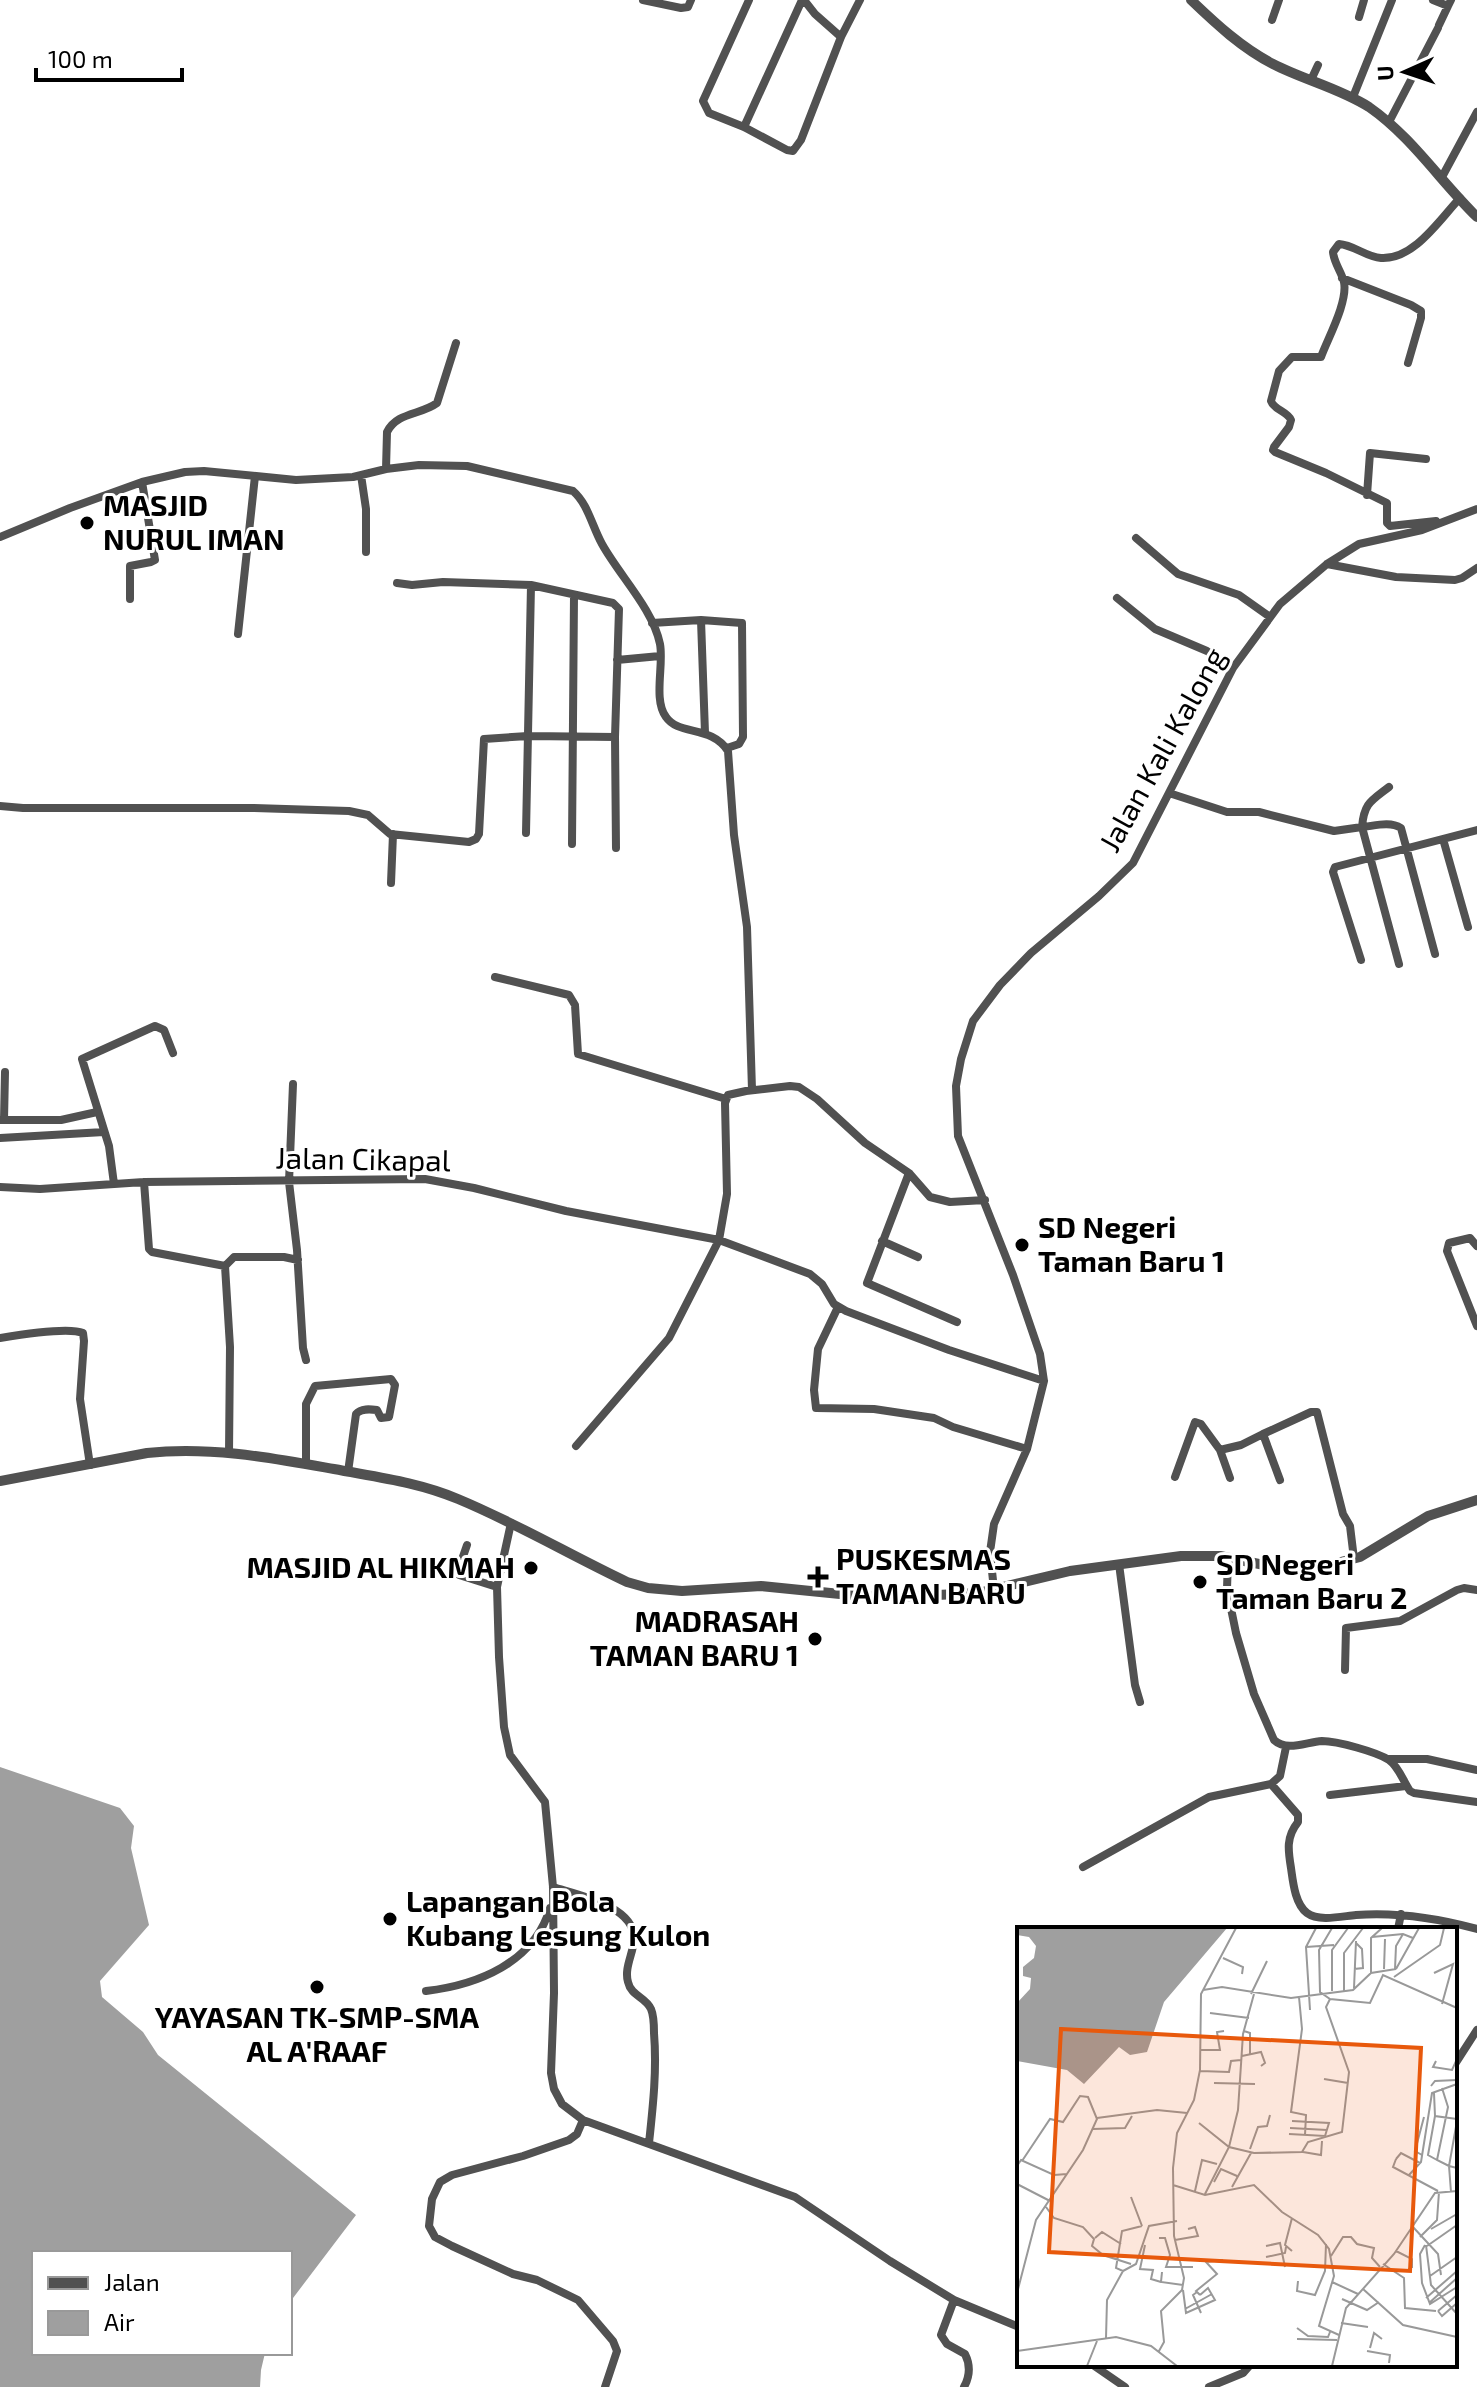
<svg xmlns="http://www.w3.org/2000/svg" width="1477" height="2387" font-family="'Exo 2',sans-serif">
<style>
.water{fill:#9f9f9f}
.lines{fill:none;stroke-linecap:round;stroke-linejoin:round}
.minor{stroke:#515151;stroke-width:8}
.tertiary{stroke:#515151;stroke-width:10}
.poi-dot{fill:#000;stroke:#fff;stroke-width:3}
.labels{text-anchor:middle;stroke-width:6;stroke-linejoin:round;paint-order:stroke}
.poi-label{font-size:30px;font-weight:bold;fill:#000;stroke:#fff;text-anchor:start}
.street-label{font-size:30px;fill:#000;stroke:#fff}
.inset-road{fill:none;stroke:#999;stroke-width:2}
.view{fill:#e8590c;fill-opacity:0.15;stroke:#e8590c;stroke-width:4}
.inset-edge{fill:none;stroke:#000;stroke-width:4}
</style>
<rect width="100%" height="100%" fill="#fff"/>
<path class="water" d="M0 1767 120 1808 134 1826 131 1848 149 1925 100 1981 102 1997 143 2032 158 2055 356 2215 290 2302V2253H34V2353H265L261 2370 260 2387H0Z"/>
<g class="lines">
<path class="minor" d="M643 0 681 8 688 7 691 0
M749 0 703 101 709 113 744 127 787 150 793 151 801 140 841 37 860 0
M804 0 815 14 841 37
M1433 0 1448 6 1451 0
M1359 17 1364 0
M1272 20 1279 0
M1439 25 1448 6
M1311 80 1318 65
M1353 97 1392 0
M1389 122 1438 28
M744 127 802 0
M1442 177 1477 112
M1342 278 1411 305 1421 311V318L1408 363
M386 469 387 432C397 412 421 415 437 403L456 343
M361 475 366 509V552
M1367 495 1370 453 1426 459
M1436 521 1390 526 1387 523V503L1326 473 1275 452 1273 450 1274 447 1289 427 1291 420C1287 411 1274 410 1271 401L1279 371 1292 357H1321C1328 338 1348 302 1344 282 1341 271 1334 263 1333 252L1339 244C1354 245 1366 257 1381 258 1414 260 1440 219 1460 198
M0 537 70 508 142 482 185 472 204 471 296 480 353 477 386 469 419 465 467 466 573 491C588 504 592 526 602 544 619 575 653 609 660 644 664 665 653 700 666 717 679 736 711 725 728 751L734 835 747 927 752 1090
M1136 538 1178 574 1239 595 1270 617
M1327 564 1396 577 1455 580 1462 578 1477 568
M397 583 412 585 443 582 531 585
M1117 598 1155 629 1207 651 1233 668
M130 599V566L151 562 155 560 142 482
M701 620 705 733
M652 623 701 620 742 623 743 737 739 744 727 748
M238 634 255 476
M617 660 660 656
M1169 793 1227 812H1259L1334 831 1362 827C1364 803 1371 801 1389 787
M0 806 23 808H254L349 811 368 815 390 834 469 842 476 839 479 834 484 739 528 736 615 737
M526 833 531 585 613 603 619 609 615 737 616 848
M1443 839 1468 927
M572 844 574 595
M391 883 393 834
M1361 960 1333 872 1335 867 1477 830
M1399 964 1362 827C1374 826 1390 821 1401 828L1435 954
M495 977 569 995 575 1005 578 1054 726 1099
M293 1084 289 1182 297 1250 303 1348 306 1360
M0 1120H61L97 1112
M4 1120 5 1072
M0 1138 104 1132
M909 1173 867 1283 957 1322
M144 1182 149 1249 152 1252 225 1266 230 1347 229 1453
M114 1184 109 1146 82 1059 155 1026 164 1030 173 1053
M0 1187 40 1189 144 1182 425 1179 474 1188 566 1211 719 1240 810 1274 822 1284 834 1304 846 1311 949 1350 1044 1381
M882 1241 918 1257
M1477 1246 1470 1238 1449 1243 1447 1251 1477 1326
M225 1266 234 1257H284L298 1260
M838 1307 818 1349 814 1390 816 1408 874 1409 934 1418 953 1427 1027 1449
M0 1338C18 1335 69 1327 83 1333L84 1341 80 1399 90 1465
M576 1446 669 1338 719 1240 727 1194 725 1103 728 1095 746 1091 790 1086 799 1087 817 1099 865 1143 909 1173 930 1197 950 1202 985 1200
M1220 1450 1230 1478
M306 1464V1404L315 1386 391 1379 395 1385 389 1417 381 1418 377 1410C370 1409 361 1408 356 1414L348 1472
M1175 1477 1195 1422 1201 1424 1220 1450 1241 1445 1263 1434
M1280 1480 1263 1434 1311 1412H1317L1343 1514 1350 1526 1354 1559
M511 1523 497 1587 499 1657 504 1727 510 1755 545 1802 553 1887 554 1993 551 2073 554 2089 562 2104 583 2120
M467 1545 458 1571 459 1575 497 1587
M1228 1558 1227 1589 1236 1633 1254 1694 1274 1740C1287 1752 1306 1742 1322 1741 1337 1741 1377 1752 1389 1760 1399 1767 1403 1781 1410 1791L1414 1793 1477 1802
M1119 1564 1135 1685 1140 1702
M994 1590 990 1552 994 1524 1027 1449 1044 1381 1040 1354 1013 1275 958 1136 956 1086 961 1059 973 1021 1000 985 1031 953 1099 896 1133 863 1233 668 1280 604 1327 564 1359 544 1422 530 1477 509
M1345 1670 1346 1628 1400 1621 1457 1590 1464 1588 1477 1590
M1388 1759H1427L1477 1770
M1271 1784 1298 1815V1822C1286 1837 1288 1850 1291 1868 1293 1882 1295 1904 1307 1913 1319 1922 1343 1916 1356 1915 1397 1912 1437 1918 1477 1929
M1330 1795 1406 1786
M1083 1867 1209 1797 1271 1784 1280 1776 1286 1747
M553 1887C578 1895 636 1906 634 1940 633 1954 624 1968 628 1982 631 1996 646 1997 651 2009 654 2016 654 2025 654 2033 657 2070 653 2106 649 2143
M1398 1929 1401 1914
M426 1991C477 1985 534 1963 550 1908
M1455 2064 1477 2030
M954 2300 941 2335 947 2344 965 2354C971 2366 970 2376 964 2387
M1093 2365 1125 2387
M605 2387 617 2351 613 2341 578 2300 537 2280 513 2274 452 2246 435 2237 429 2226 432 2199 440 2182 452 2175 523 2156 569 2140 577 2134 583 2120 795 2197 890 2261 954 2300 1019 2327
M1209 2387 1243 2373 1250 2365"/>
<path class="tertiary" d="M1191 0C1216 24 1242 48 1273 64 1304 80 1339 88 1369 107 1412 137 1440 181 1477 217
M0 1481 147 1453C210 1446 272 1458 334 1469 376 1477 418 1482 458 1499 516 1523 570 1555 627 1582L648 1588 682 1591 761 1586 860 1596 896 1597 978 1593 1070 1571 1181 1556H1220L1283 1569H1314L1360 1557 1428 1516 1477 1500"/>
</g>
<g class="poi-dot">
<circle cx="87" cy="523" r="8"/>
<circle cx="1022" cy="1245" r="8"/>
<circle cx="531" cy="1568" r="8"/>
<path d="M814 1565h8v8h8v8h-8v8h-8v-8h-8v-8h8z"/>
<circle cx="1200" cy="1582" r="8"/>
<circle cx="815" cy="1639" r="8"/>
<circle cx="390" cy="1919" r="8"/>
<circle cx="317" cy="1987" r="8"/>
</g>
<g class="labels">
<g class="poi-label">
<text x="103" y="516">MASJID<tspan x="103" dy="34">NURUL IMAN</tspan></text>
<text x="1038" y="1238">SD Negeri<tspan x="1038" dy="34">Taman Baru 1</tspan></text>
<text x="836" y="1570">PUSKESMAS<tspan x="836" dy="34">TAMAN BARU</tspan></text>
<text x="1216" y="1575">SD Negeri<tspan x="1216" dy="34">Taman Baru 2</tspan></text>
<text x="515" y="1578" text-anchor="end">MASJID AL HIKMAH</text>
<text x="799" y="1632" text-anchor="end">MADRASAH<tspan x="799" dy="34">TAMAN BARU 1</tspan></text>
<text x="406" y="1912">Lapangan Bola<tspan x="406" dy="34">Kubang Lesung Kulon</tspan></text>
<text x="317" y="2028" text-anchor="middle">YAYASAN TK-SMP-SMA<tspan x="317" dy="34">AL A'RAAF</tspan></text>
</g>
<g class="street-label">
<text transform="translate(1163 750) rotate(-61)" y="10">Jalan Kali Kalong</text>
<text transform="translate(363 1160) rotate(1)" y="10">Jalan Cikapal</text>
</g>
</g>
<g transform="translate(1017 1927)">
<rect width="440" height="440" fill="#fff"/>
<path d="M0 1H210L147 75 130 125 113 128 102 120 67 157 50 143 0 134V76L13 62 14 51 6 49V40L17 31 19 19 12 10 0 8Z" fill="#9f9f9f"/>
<path class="inset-road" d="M315 1 302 23 303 65 313 72 353 76 366 48 440 81M355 10 386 7 396 11M289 20 317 18M206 31 226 40 225 47M337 42 346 41 345 22 339 16M367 42 368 12M378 42 379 19 386 7M379 42 402 1M354 46V11L365 1M417 46 436 37 425 77M377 50 423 18 427 1M337 61 339 14M186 63 205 60 274 71 336 63 354 46 379 42M315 64V23L331 1M327 64V26L346 1M234 67 250 34M282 70 285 102 274 185 289 188 288 208M293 83 289 20 299 1M193 86 232 91M227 104 233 106V128M183 123H203L200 105 207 104M225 129 244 125 248 136 244 139M419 134 416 140 435 143 440 132M183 144 212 145 214 134 224 133M307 152 331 156M197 156 238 157M414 159 418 154 440 153M425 161 431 180 420 233 432 239 434 265M417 166 418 189 440 192M418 189 411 228 420 233M80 191 140 183 170 186M440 194 432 239 440 241M182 196 212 220 237 226 285 225 291 215 325 205 332 145 309 80 313 72M273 201 310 203M76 202 108 201 115 189M272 207 308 209 312 196 275 194M233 222 241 200 250 199 253 188M286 225 304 228 305 214M405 228 398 224 407 190M379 232 376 240 421 264M379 232 384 226 403 236M0 239 4 233 37 248 50 247M392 248 404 235 415 166 440 157M197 255 204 242 220 249M0 257 33 274M156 258 188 268 237 258 265 285 301 308 312 322 317 349 302 399 322 408M215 260 234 226M178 264 185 233 200 237M188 267 212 220 221 183 226 107 237 67M114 270 125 299M29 280 37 291 66 300 77 312 75 319 86 328 114 337M396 300 421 327 424 348M414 302 440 287M403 310 420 293 422 265M78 311 85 305 104 317M142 311H148L153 328 149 340H176M158 313 181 309 178 300 171 302M128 318 123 342 136 343 134 352 144 355M408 318 403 327 405 356 413 377 440 360M409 318 414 358 440 387M249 319 263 316 268 340M410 319 440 298M275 324 268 318 275 291M379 324 395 332V341M314 329 326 310H334L340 317 357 321 355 331 363 340M249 330 268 326 269 320M366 337 387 351 388 381 419 384M106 344 119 337 132 299 160 294M145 345 144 355 166 358M413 349 440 330M281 354 280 364 298 368 308 344 309 317M315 355 341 367M346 362 386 398 440 410M166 363 169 386 198 373 191 361 183 368M180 365 176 368 184 386M0 366 19 293 66 223 80 192 71 170 63 169 46 195 33 192 5 234M183 368 179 364 200 347 189 335 206 333M409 371 440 344M325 372 350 383 362 375M412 376 440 351M168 382 195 367M421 384 425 389 440 376M421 384 440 368M324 396 351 400M280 401 291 409 311 410 313 405M89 411 90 373 106 344 99 341 105 304 125 299M280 412 320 413M353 421 357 406 365 412M0 424 99 410 134 419 160 439M142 424 147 415 144 384 165 363 167 351 157 309 156 241 160 206 177 173 183 143 184 67 219 1M350 424 373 428 372 436M70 439 80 414M315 439 329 381 377 327 418 266 440 264"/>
<path class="view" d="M44 102 404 121 393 344 32 325Z"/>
<rect width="440" height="440" class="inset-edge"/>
</g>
<rect x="32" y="2251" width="260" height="104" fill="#ffffff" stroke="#999999" stroke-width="2"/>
<rect x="48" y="2277" width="40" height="12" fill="#515151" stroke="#999999" stroke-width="2"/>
<text x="104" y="2291" font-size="24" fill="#000000">Jalan</text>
<rect x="48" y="2311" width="40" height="24" fill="#9f9f9f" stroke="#999999" stroke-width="2"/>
<text x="104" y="2331" font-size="24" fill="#000000">Air</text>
<g transform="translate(1405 72) rotate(267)" stroke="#ffffff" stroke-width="6" paint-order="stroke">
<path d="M0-6L14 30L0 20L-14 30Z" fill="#000000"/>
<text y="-12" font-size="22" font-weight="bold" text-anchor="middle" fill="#000000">U</text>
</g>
<path d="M36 68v12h146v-12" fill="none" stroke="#000000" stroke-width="4"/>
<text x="48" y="68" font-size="24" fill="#000000" stroke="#ffffff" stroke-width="6" paint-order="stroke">100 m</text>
</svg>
